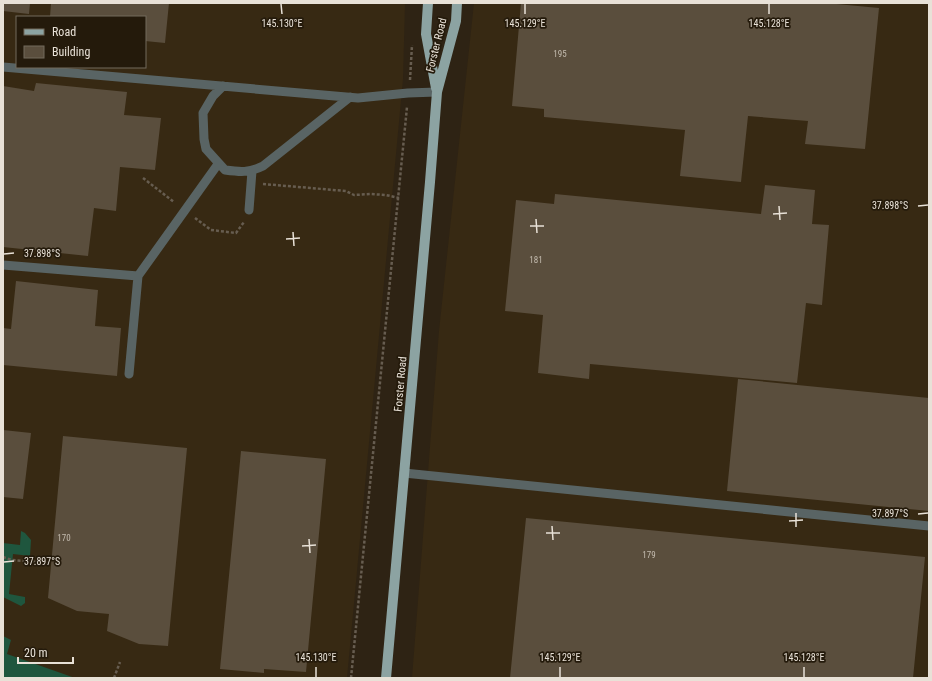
<svg xmlns="http://www.w3.org/2000/svg" width="932" height="681" font-family="'Roboto Condensed',sans-serif">
<style>
.built{fill:#372913;fill-rule:evenodd}
.green{fill:#1f563e}
.building{fill:#5a4e3d}
.lines{fill:none;stroke-linecap:round;stroke-linejoin:round}
.path{stroke:#675d50;stroke-width:2.5;stroke-dasharray:3 2;stroke-linecap:butt}
.service{stroke:#596464;stroke-width:9}
.primary{stroke:#8ca3a2;stroke-width:10}
.ticks{fill:none;stroke:#e8e1d7;stroke-width:1.5}
.labels{text-anchor:middle;stroke-width:3.5;stroke-linejoin:round;paint-order:stroke}
.number-label{font-size:9px;fill:#c4bcb0}
.street-label{font-size:11px;fill:#e8e1d7;stroke:#241a0b}
.ticks-label{font-size:10px;text-anchor:middle;fill:#e8e1d7;stroke:#241a0b;stroke-width:3.5;stroke-linejoin:round;paint-order:stroke}
</style>
<rect width="100%" height="100%" fill="#2e2314"/>
<path class="built" d="M3 3H405L403 79 347 678H3ZM17 17H145V67H17Z
M474 3H929V678H412L439 331Z"/>
<path class="green" d="M21 531 25 533 31 540 30 556 13 554 9 594 25 597V603L21 606 3 597V543L20 545Z
M3 636 11 640 7 654 75 678H3Z"/>
<path class="building" d="M3 3H30L29 14 3 11Z
M51 3H169L165 43 145 41V17H50Z
M521 3H826L879 8 865 149 805 144 808 121 748 116 741 182 680 176 685 130 544 117V109L512 106Z
M36 83 127 92 124 115 161 118 155 170 120 167 116 211 94 208 88 256 3 247V86L34 91Z
M765 185 815 190 812 224 829 225 822 305 806 303 797 383 590 364 589 379 538 373 543 315 505 311 516 200 554 204 555 194 761 214Z
M16 281 98 290 95 326 121 328 117 376 3 365V328L11 329Z
M738 379 929 398V511L727 491Z
M3 430 31 433 23 499 3 497Z
M63 436 187 448 168 646 139 644 107 631 109 614 77 611 48 598Z
M241 451 326 459 306 672 264 669V673L220 669Z
M526 518 925 557 913 678H510Z"/>
<g class="lines">
<path class="path" d="M410 80 412 45
M143 178 174 202
M263 184 346 191 354 195 370 194 386 195 399 198
M195 218 211 230 236 233 244 222
M3 557 12 560 39 562
M114 678 120 662
M351 678 407 107"/>
<path class="service" d="M3 67 358 98 408 93 437 92
M223 86 213 96 203 113 204 139 206 149 225 170C240 172 249 173 263 166L350 97
M249 210 252 171
M3 265 138 276
M129 374 138 276 218 164
M404 473 929 526"/>
<path class="primary" d="M428 3 426 34 436 88
M386 678 430 182 437 92 456 21 457 3"/>
</g>
<path class="ticks" d="M281 4 282 14M525 4V14M769 4V14M779 206 780 220M918 206 928 205M773 214 787 213M536 219 537 233M530 226H544M293 232 294 246M286 239 300 238M4 254 14 253M796 513V527M918 514 928 513M789 521 803 520M552 526 553 540M546 533H560M309 539 310 553M302 546 316 545M4 562 14 561M316 667V677M560 667V677M804 667V677"/>
<g class="labels">
<g class="number-label">
<text x="560" y="57">195</text>
<text x="536" y="263">181</text>
<text x="64" y="541">170</text>
<text x="649" y="558">179</text>
</g>
<g class="street-label">
<text transform="translate(436 45) rotate(-76)" y="4">Forster Road</text>
<text transform="translate(400 384) rotate(-85)" y="4">Forster Road</text>
</g>
</g>
<g class="ticks-label">
<text x="282" y="27">145.130°E</text>
<text x="525" y="27">145.129°E</text>
<text x="769" y="27">145.128°E</text>
<text x="890" y="209">37.898°S</text>
<text x="42" y="257">37.898°S</text>
<text x="890" y="517">37.897°S</text>
<text x="42" y="565">37.897°S</text>
<text x="316" y="661">145.130°E</text>
<text x="560" y="661">145.129°E</text>
<text x="804" y="661">145.128°E</text>
</g>
<rect width="932" height="681" fill="none" stroke="#e8e1d7" stroke-width="8"/>
<rect x="16" y="16" width="130" height="52" fill="#241a0b" stroke="#726a5d"/>
<rect x="24" y="29" width="20" height="6" fill="#8ca3a2" stroke="#726a5d"/>
<text x="52" y="36" font-size="12" fill="#e8e1d7">Road</text>
<rect x="24" y="46" width="20" height="12" fill="#5a4e3d" stroke="#726a5d"/>
<text x="52" y="56" font-size="12" fill="#e8e1d7">Building</text>
<path d="M18 657v6h55v-6" fill="none" stroke="#e8e1d7" stroke-width="2"/>
<text x="24" y="657" font-size="12" fill="#e8e1d7" stroke="#241a0b" stroke-width="3" paint-order="stroke">20 m</text>
</svg>
